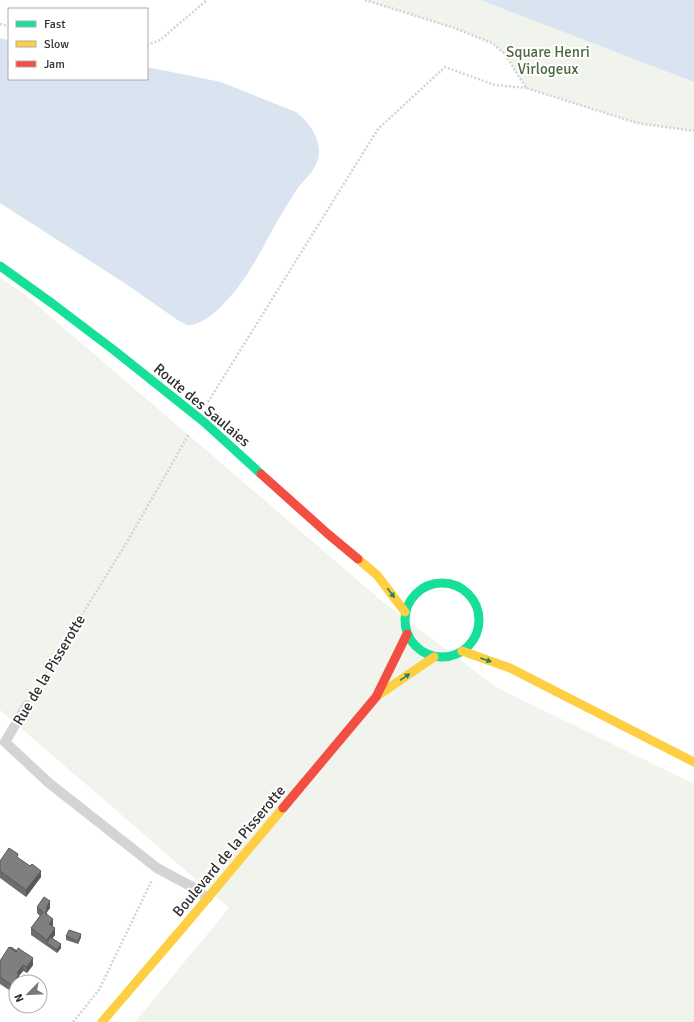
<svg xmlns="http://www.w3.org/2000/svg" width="694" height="1022" font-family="Signika,sans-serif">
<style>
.green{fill:#f0f4ec}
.water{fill:#dae4f0}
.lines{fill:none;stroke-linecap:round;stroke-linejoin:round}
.path{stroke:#d4d4d4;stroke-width:2.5;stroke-dasharray:2 2;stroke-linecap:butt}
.lane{stroke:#d4d4d4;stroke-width:10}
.fast{stroke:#16e098;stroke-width:9}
.slow{stroke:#ffcf43;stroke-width:9}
.jam{stroke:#f24e42;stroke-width:9}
.wall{fill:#6d6d6d}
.shaded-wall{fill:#595959}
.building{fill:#7f7f7f;stroke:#595959}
.oneway{fill:#247f5e}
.labels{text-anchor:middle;stroke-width:4;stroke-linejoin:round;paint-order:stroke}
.park-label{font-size:15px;fill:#4b693e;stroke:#fff}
.street-label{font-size:15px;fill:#2f2f2f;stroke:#fff}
</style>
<rect width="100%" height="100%" fill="#fff"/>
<path class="green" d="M365 0H480L694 82V131L637 123 526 88 505 54 492 43 454 28Z
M0 278 22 292 383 602 496 687 694 784V1022H135L229 908 0 710Z"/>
<path class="water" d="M480 0H694V82Z
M0 38 9 40V79H147V67L221 82 296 112C309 122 320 137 319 154 318 168 306 178 297 189 293 196 288 203 284 210 272 229 263 249 251 268 242 285 208 328 187 325 184 324 181 322 179 321L126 284 0 203Z"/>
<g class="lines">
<path class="path" d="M365 0 454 28 492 43 505 54 526 88 637 123 694 131
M0 24 9 26
M147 45 160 40 207 0
M208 402 378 129 445 67 495 85 526 88
M33 694 127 542 189 434
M73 1022 99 990 152 880"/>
<path class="lane" d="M27 705 5 742 49 783 157 868 196 889 208 898"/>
<path class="fast" d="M0 266 53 304 115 351 204 422 261 474
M405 620a37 37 0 1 1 74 0a37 37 0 1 1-74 0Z"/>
<path class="slow" d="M358 559 377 575 405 612
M462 651 510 668 694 762
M377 696 434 657
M102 1022 185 925 283 808"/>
<path class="jam" d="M261 474 328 534 358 559
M283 808 376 697 407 634"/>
</g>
<path class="wall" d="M18 858 41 877 26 897 0 878V861Z
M37 907 50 908 47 912V914L53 925 52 927 55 935 52 938 61 948 57 953 31 935V928L40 916 37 913Z
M66 936 81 937 78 944 66 940Z
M0 961 33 965 27 973 23 971 19 976V982H16V986L12 992 0 984Z"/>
<path class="shaded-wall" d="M41 871V877L26 897V890Z
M50 901V908L47 912V916L45 913 47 906Z
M53 919V925L49 931V924Z
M55 928V935L48 944 47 943V940Z
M81 934V937L78 944V941Z
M61 944V948L57 953V950Z
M33 958V965L27 973V967Z
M23 965V971L19 976V982H16V986L12 992V985L17 973Z"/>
<path class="building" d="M9 848 18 854 17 857 30 866 32 864 41 871 26 890 0 871V861Z
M44 897 50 901 47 906V910L45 913 53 919 49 924 55 928 47 940 31 928 43 912 37 907Z
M69 930 81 934 78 941 66 936Z
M50 937 61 944 57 950 47 943Z
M9 947 16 952 18 948 33 958 27 967 23 965 17 973 19 974 12 985 0 977V961Z
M11 947 17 951 16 952 10 948Z"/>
<defs><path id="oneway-solid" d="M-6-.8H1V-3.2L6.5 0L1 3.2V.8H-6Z"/></defs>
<g class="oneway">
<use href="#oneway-solid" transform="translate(391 593) rotate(53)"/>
<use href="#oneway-solid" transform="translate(486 660) rotate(19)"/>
<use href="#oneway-solid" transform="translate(405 677) rotate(-34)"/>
</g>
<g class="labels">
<g class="park-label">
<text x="548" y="57">Square Henri<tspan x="548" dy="17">Virlogeux</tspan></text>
</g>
<g class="street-label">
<text transform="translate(202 405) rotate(40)" y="5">Route des Saulaies</text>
<text transform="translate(49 670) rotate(-59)" y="5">Rue de la Pisserotte</text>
<text transform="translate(229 851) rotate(-50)" y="5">Boulevard de la Pisserotte</text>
</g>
</g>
<rect x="8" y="8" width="140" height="72" fill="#ffffff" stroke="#acacac"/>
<rect x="16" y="21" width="20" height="6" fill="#16e098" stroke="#acacac"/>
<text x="44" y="28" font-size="12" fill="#2f2f2f">Fast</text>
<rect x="16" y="41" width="20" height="6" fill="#ffcf43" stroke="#acacac"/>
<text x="44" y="48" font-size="12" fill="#2f2f2f">Slow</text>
<rect x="16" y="61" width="20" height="6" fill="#f24e42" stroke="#acacac"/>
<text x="44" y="68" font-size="12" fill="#2f2f2f">Jam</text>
<g transform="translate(28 994) rotate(246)"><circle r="19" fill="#ffffff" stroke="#acacac"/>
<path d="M0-3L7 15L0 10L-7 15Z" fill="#787878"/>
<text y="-6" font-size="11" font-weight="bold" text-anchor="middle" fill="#2f2f2f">N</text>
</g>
</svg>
